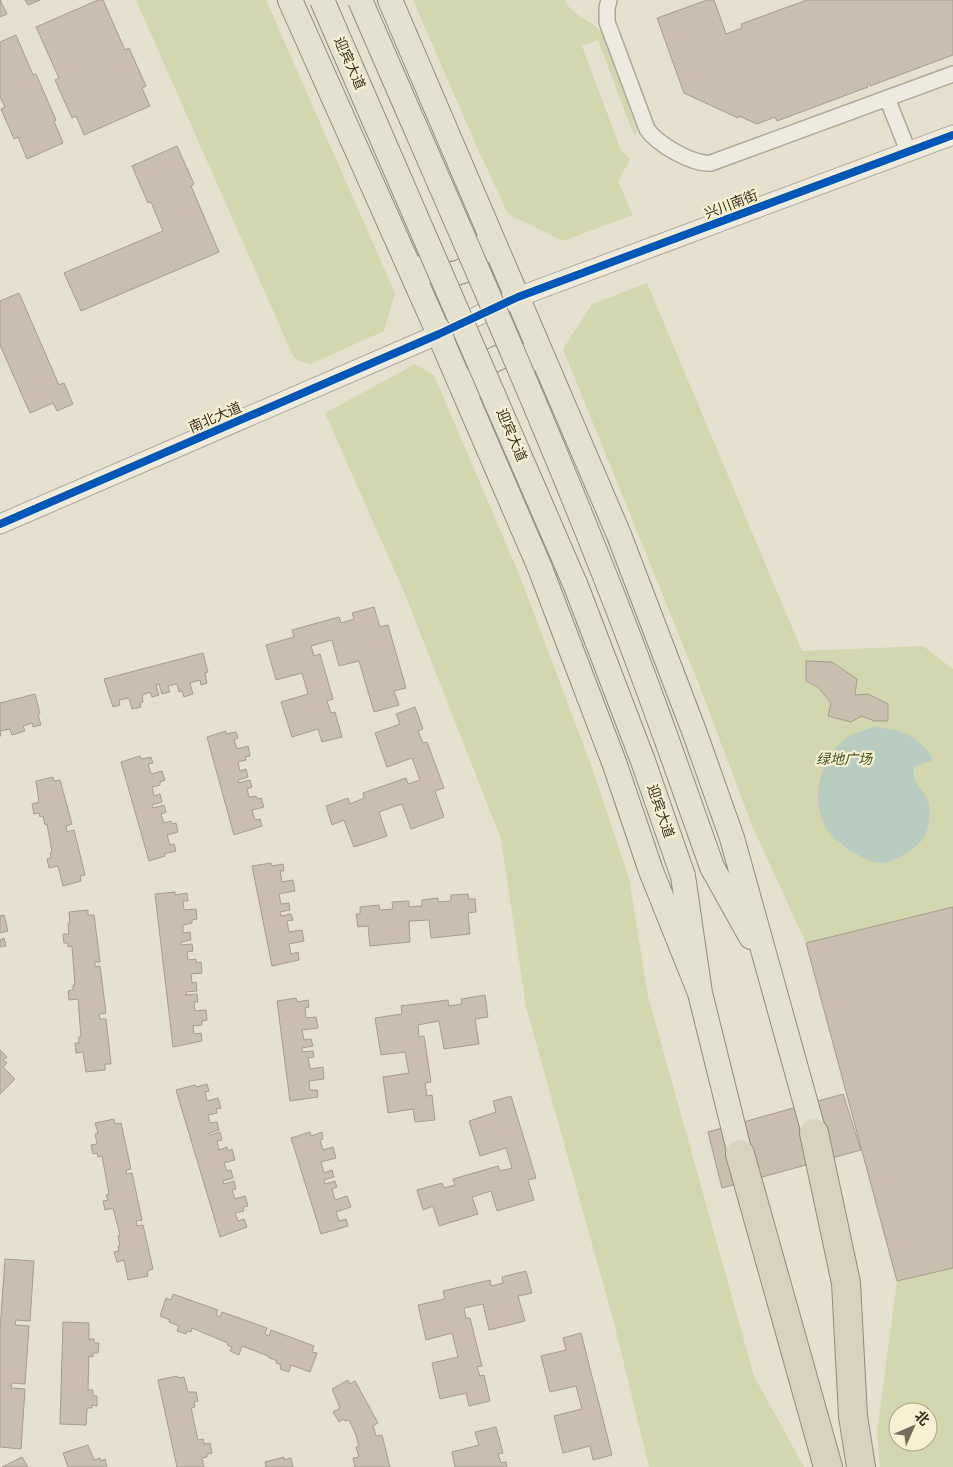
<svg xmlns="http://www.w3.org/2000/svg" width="953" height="1467" font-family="'Noto Serif','Noto Sans SC',serif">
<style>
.green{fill:#d3d7af;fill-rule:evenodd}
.water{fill:#b9ccc2}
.building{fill:#cabfae;stroke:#a69c8d}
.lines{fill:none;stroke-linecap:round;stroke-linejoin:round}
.minor-casing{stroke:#aba697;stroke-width:18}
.tertiary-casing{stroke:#aba697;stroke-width:21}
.primary-casing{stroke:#918b7d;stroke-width:26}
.motorway-casing{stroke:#918b7d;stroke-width:30}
.minor{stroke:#eeeadf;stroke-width:15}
.tertiary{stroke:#eeeadf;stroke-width:19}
.primary{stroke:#e5e1d1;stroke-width:24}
.motorway{stroke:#d9d2be;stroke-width:28}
.primary-bridge-casing{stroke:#918b7d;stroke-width:26;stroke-linecap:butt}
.primary-bridge{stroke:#e5e1d1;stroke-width:24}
.cycleway-casing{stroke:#f7f0d3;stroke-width:11}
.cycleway{stroke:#0057b8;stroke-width:8}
.labels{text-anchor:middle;stroke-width:4.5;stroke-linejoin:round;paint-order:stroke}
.street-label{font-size:14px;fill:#3b2f1e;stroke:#f7f0d3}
.park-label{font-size:14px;font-style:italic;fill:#465823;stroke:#f7f0d3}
</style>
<rect width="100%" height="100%" fill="#e6e1ce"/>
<path class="green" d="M136 0H266L395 293 384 331 311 364 298 361 293 356Z
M413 0H565C572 17 592 19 602 33L638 132 636 134 633 133 598 40 582 46 621 150 630 160 618 181 633 215 563 241 508 214 476 145Z
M647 283 802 651 923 646 953 669V907L806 943 753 828 698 682 563 349 592 304Z
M415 364 434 375 521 579 594 773 629 878 648 996 754 1376 804 1467H649L614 1323 526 1007 501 839 404 592 325 413Z
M953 1268V1467H880L877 1432 897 1281ZM898 1412H928V1442H898Z"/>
<path class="water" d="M874 727C901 729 920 735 933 760L914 767C913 787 922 786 928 801 931 810 929 822 927 831 924 841 914 848 907 853 900 858 890 862 882 863 867 864 837 843 828 831 808 802 820 755 849 736 856 732 866 730 874 727Z"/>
<path class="building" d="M0 0 7 14 0 17Z
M25 0H40L28 5Z
M98 0H103L125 50 129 48 146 86 142 88 150 106 84 135 76 116 72 118 55 80 59 78 36 27Z
M707 0H714L726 34 742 28 741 24 807 0H953V55L870 86 869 83 867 84 868 87 777 121 775 117 757 124 739 116 738 118 684 93 657 18Z
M16 35 33 75 36 74 56 120 54 121 63 143 27 159 18 137 14 139 1 109 5 107 0 97V42Z
M177 146 194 184 191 186 219 252 81 311 64 273 163 231 151 202 148 203 132 166Z
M19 293 59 385 64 383 73 404 57 411 53 403 30 413 0 345V301Z
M374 607 380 627 388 625 406 688 394 691 399 705 374 712 359 661 339 666 332 640 311 646 314 656 320 654 333 699 327 701 331 713 335 712 342 737 322 742 318 729 292 737 281 702 308 694 302 673 276 680 266 645 294 637 292 630 339 617 341 623 354 619 352 613Z
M203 653 208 672 205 673 207 683 201 685 200 680 190 683 193 694 184 697 182 691 179 692 177 684 168 686 170 692 162 694 159 684 156 685 159 695 152 697 150 692 142 695 143 702 140 703 141 707 132 709 129 698 119 700 120 705 113 707 104 679Z
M806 661 832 662 857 679 855 695 868 694 888 704V721H874L862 716 851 722 828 716 831 703 818 687 806 681Z
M35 694 40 714 38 715 41 725 33 727 32 723 23 726 25 731 12 735 10 729 0 731 1 736H0V703Z
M415 707 423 729 418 731 423 743 427 742 444 788 435 791 444 817 411 829 402 804 379 812 387 836 354 847 344 820 332 825 326 806 348 798 350 804 364 798 363 793 406 778 408 784 420 780 412 758 387 767 375 733 400 724 396 714Z
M226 731V734L236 732 238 738 234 740 237 749 248 746 250 756 245 757 246 760 238 762 240 771 246 769 248 777 238 780 239 783 250 780 252 787 247 789 249 797 256 796 258 799 261 798 264 807 252 810 255 820 260 819 262 826 234 835 207 737Z
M140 756 141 759 151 757 153 763 148 764 151 774 162 771 165 780 160 782V785L152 787 154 796 160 794 162 802 152 805 153 808 164 805 166 812 161 814 164 823 171 821 172 824 176 823 178 832 167 835 170 845 174 844 176 851 164 854 165 856 149 861 121 762Z
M53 777 54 781 60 780 72 824 66 826 67 832 74 830 85 875 80 876 81 881 63 886 58 866 49 868 47 859 51 858 50 853 52 852 47 824 45 825 43 816 40 817 39 813 34 814 32 804 39 802 36 781Z
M271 863 272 866 283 864 284 871H280L282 882 293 880 295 891 279 894 281 904 289 903 290 910 280 912 281 916 291 914 293 920 287 921 289 932 302 930 304 941 289 944 291 954 298 952 299 960 272 966 252 866Z
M175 892V895L187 893 188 901H183L184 910 196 909 197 919 192 920V923L183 925V933L190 932 191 940 181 942V945L192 944 193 951 187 952 188 960 196 959V963L201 962 202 973 191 974 192 983 196 982 197 991 186 992V995L197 994 198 1002H194L195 1011 206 1010 207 1020 202 1021V1025L193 1026 194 1034 201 1033 202 1041 173 1047 155 894Z
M468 894 469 899H475L476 912 468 913 470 934 431 938 429 920 409 921 410 942 370 946 368 926 358 927 356 914H360V907L379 905 380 910 393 909 392 902 409 901V907L422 906V900L438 898V902L451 901V895Z
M953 907V1268L897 1281 806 943Z
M88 910V915H94L100 962H95V967L100 966 106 1013 99 1014 100 1019H106L111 1064H105V1070L86 1072 83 1052 76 1053 75 1043H79V1037H81L78 999 69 1000 68 991 73 990V985H75L72 946 68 947V943H64L63 934H69L68 923H70L69 912Z
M4 915 8 931 0 933V916Z
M4 938 6 946 0 947V940Z
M485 995 488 1017 475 1019 479 1044 444 1049 439 1021 418 1025 419 1037 424 1036 431 1082 425 1083 427 1096 432 1095 435 1120 415 1122 413 1109 388 1113 383 1077 409 1073 405 1052 381 1055 375 1018 402 1014 401 1006 448 1000 449 1006 462 1004 461 999Z
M296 998 297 1002 308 1000 309 1007 305 1008 306 1018 316 1017 318 1028 302 1030 304 1040 311 1039 313 1046 302 1048V1052L313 1051 314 1057 308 1058 310 1069 323 1067 324 1079 309 1081 310 1090H317L318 1097 290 1101 277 1001Z
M0 1050 7 1057 3 1060 7 1063 3 1067 15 1079 0 1094Z
M207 1084 209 1091 205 1092 207 1101 218 1098 221 1108 216 1109 217 1113 208 1115 210 1123 217 1122 219 1130 209 1133 210 1135 220 1132 222 1140 217 1141 219 1150 227 1147 228 1151 232 1149 235 1160 224 1163 227 1171 231 1170 233 1178 223 1181 224 1184 234 1181 236 1189 232 1190 235 1199 245 1196 248 1206 243 1207 244 1211 235 1213 238 1221 244 1219 247 1227 220 1237 176 1090 195 1085 196 1087Z
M843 1094 861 1150 722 1188 708 1132Z
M511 1096 536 1178 528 1180 534 1200 497 1211 491 1191 472 1197 478 1214 439 1226 433 1206 423 1210 417 1190 442 1183 444 1188 455 1185 453 1179 498 1166 500 1171 512 1168 506 1148 480 1156 469 1121 496 1112 493 1101Z
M114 1119 115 1124 121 1123 131 1169 126 1170 127 1174 132 1173 142 1220 136 1221 137 1226 143 1225 153 1269 147 1271 148 1276 128 1280 124 1260 117 1262 114 1252 119 1251 118 1246H120L118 1236 120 1235 113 1208 105 1210 103 1201 108 1200 106 1195 109 1194 102 1156 98 1157 97 1153 93 1154 91 1145 97 1144 95 1134 98 1133 95 1123Z
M310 1132 311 1136 322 1132 323 1139 320 1140 323 1150 333 1147 336 1158 321 1162 324 1173 332 1170 334 1177 324 1180 325 1184 335 1181 337 1187 332 1189 335 1200 347 1196 351 1207 336 1212 339 1221 346 1219 348 1226 321 1234 291 1138Z
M5 1259 34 1261 30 1321 16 1320 15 1325 29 1326 25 1384 12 1383 11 1388 25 1389 21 1449 0 1447V1330Z
M526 1271 532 1293 518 1296 525 1321 489 1330 483 1304 464 1308 466 1318H470L482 1366 477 1367 480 1376 484 1375 490 1401 469 1406 466 1393 440 1399 432 1363 458 1357 452 1333 426 1340 418 1305 445 1299 443 1291 490 1280 491 1286 503 1283 502 1277Z
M173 1294 218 1310 216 1315 220 1317 222 1312 267 1328 265 1334 269 1336 271 1330 314 1346 312 1352 317 1353 310 1372 291 1365 289 1372 280 1369 281 1365 276 1363 277 1361 268 1357V1356L242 1346 239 1355 230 1351 232 1347 227 1345 228 1343 192 1328 191 1332 187 1331 186 1334 177 1331 179 1326 169 1322 170 1320 160 1316 166 1298 171 1300Z
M63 1322 89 1323V1339H94V1343H99L98 1353H93V1357L89 1356 88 1390H93V1396H97V1406L92 1405V1408H87L86 1425 60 1424Z
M581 1333 612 1455 593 1460 590 1446 563 1453 554 1416 582 1409 576 1386 550 1392 541 1356 566 1350 563 1338Z
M177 1376 178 1378 184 1377 188 1392H196L198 1401 194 1402 195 1407 191 1408 198 1440 203 1439 204 1444 210 1443 212 1453 207 1454V1457L202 1458 204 1467H177L158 1380Z
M348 1380 350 1384 355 1381 378 1423 373 1426 376 1436 382 1435 390 1467H355L353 1458 359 1457 356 1447 359 1446 356 1435 349 1420 345 1421 344 1419 339 1422 333 1412 340 1408 332 1389Z
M496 1427 503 1453 498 1454 501 1463 506 1462 507 1467H455L452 1452 479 1445 475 1432Z
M88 1445 94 1460 100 1458 101 1461 105 1459 107 1467H68L63 1453Z
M22 1457 28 1467H2Z
M284 1457V1460L291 1458 293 1467H266L265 1462Z"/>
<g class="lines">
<g class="minor-casing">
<path id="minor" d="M609 0 607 8V22L647 129C657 144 693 165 711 163L953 74
M887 98 908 151"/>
</g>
<g class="tertiary-casing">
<path id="tertiary" d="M0 524 439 334 518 297 953 135"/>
</g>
<g class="primary-casing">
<path id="primary" d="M290 0 439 334 540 568 615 765 651 871 700 993
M390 0 619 535 694 731 732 838 814 1133
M424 267C449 281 473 274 483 246
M474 386C482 360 506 348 531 359
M712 867 751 937
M683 876 700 993 740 1154"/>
</g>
<g class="motorway-casing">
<path id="motorway" d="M814 1133 846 1283 853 1416 861 1467
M740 1154 828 1467"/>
</g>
<use href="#minor" class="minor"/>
<use href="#tertiary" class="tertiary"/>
<use href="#primary" class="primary"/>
<use href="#motorway" class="motorway"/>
<g class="primary-bridge-casing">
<path id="primary-bridge" d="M322 0 576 586 643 761 683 876
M360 0C442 190 527 379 603 571 642 668 677 768 712 867"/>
</g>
<use href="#primary-bridge" class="primary-bridge"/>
<g class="cycleway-casing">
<path id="cycleway" d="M0 524 439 334 518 297 953 135"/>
</g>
<use href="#cycleway" class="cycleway"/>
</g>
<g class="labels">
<g class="street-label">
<text transform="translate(350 63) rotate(66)" y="5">迎宾大道</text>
<text transform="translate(731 204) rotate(-21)" y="5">兴川南街</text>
<text transform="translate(215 417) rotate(-23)" y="5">南北大道</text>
<text transform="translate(512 435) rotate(67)" y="5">迎宾大道</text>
<text transform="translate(661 811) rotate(71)" y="5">迎宾大道</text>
</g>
<g class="park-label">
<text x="844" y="764">绿地广场</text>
</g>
</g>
<g transform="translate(913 1427) rotate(45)"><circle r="24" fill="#f7f0d3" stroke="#aca38b"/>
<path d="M0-4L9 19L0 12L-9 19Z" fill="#776d5c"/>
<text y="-8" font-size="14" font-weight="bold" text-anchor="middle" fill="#3b2f1e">北</text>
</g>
</svg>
